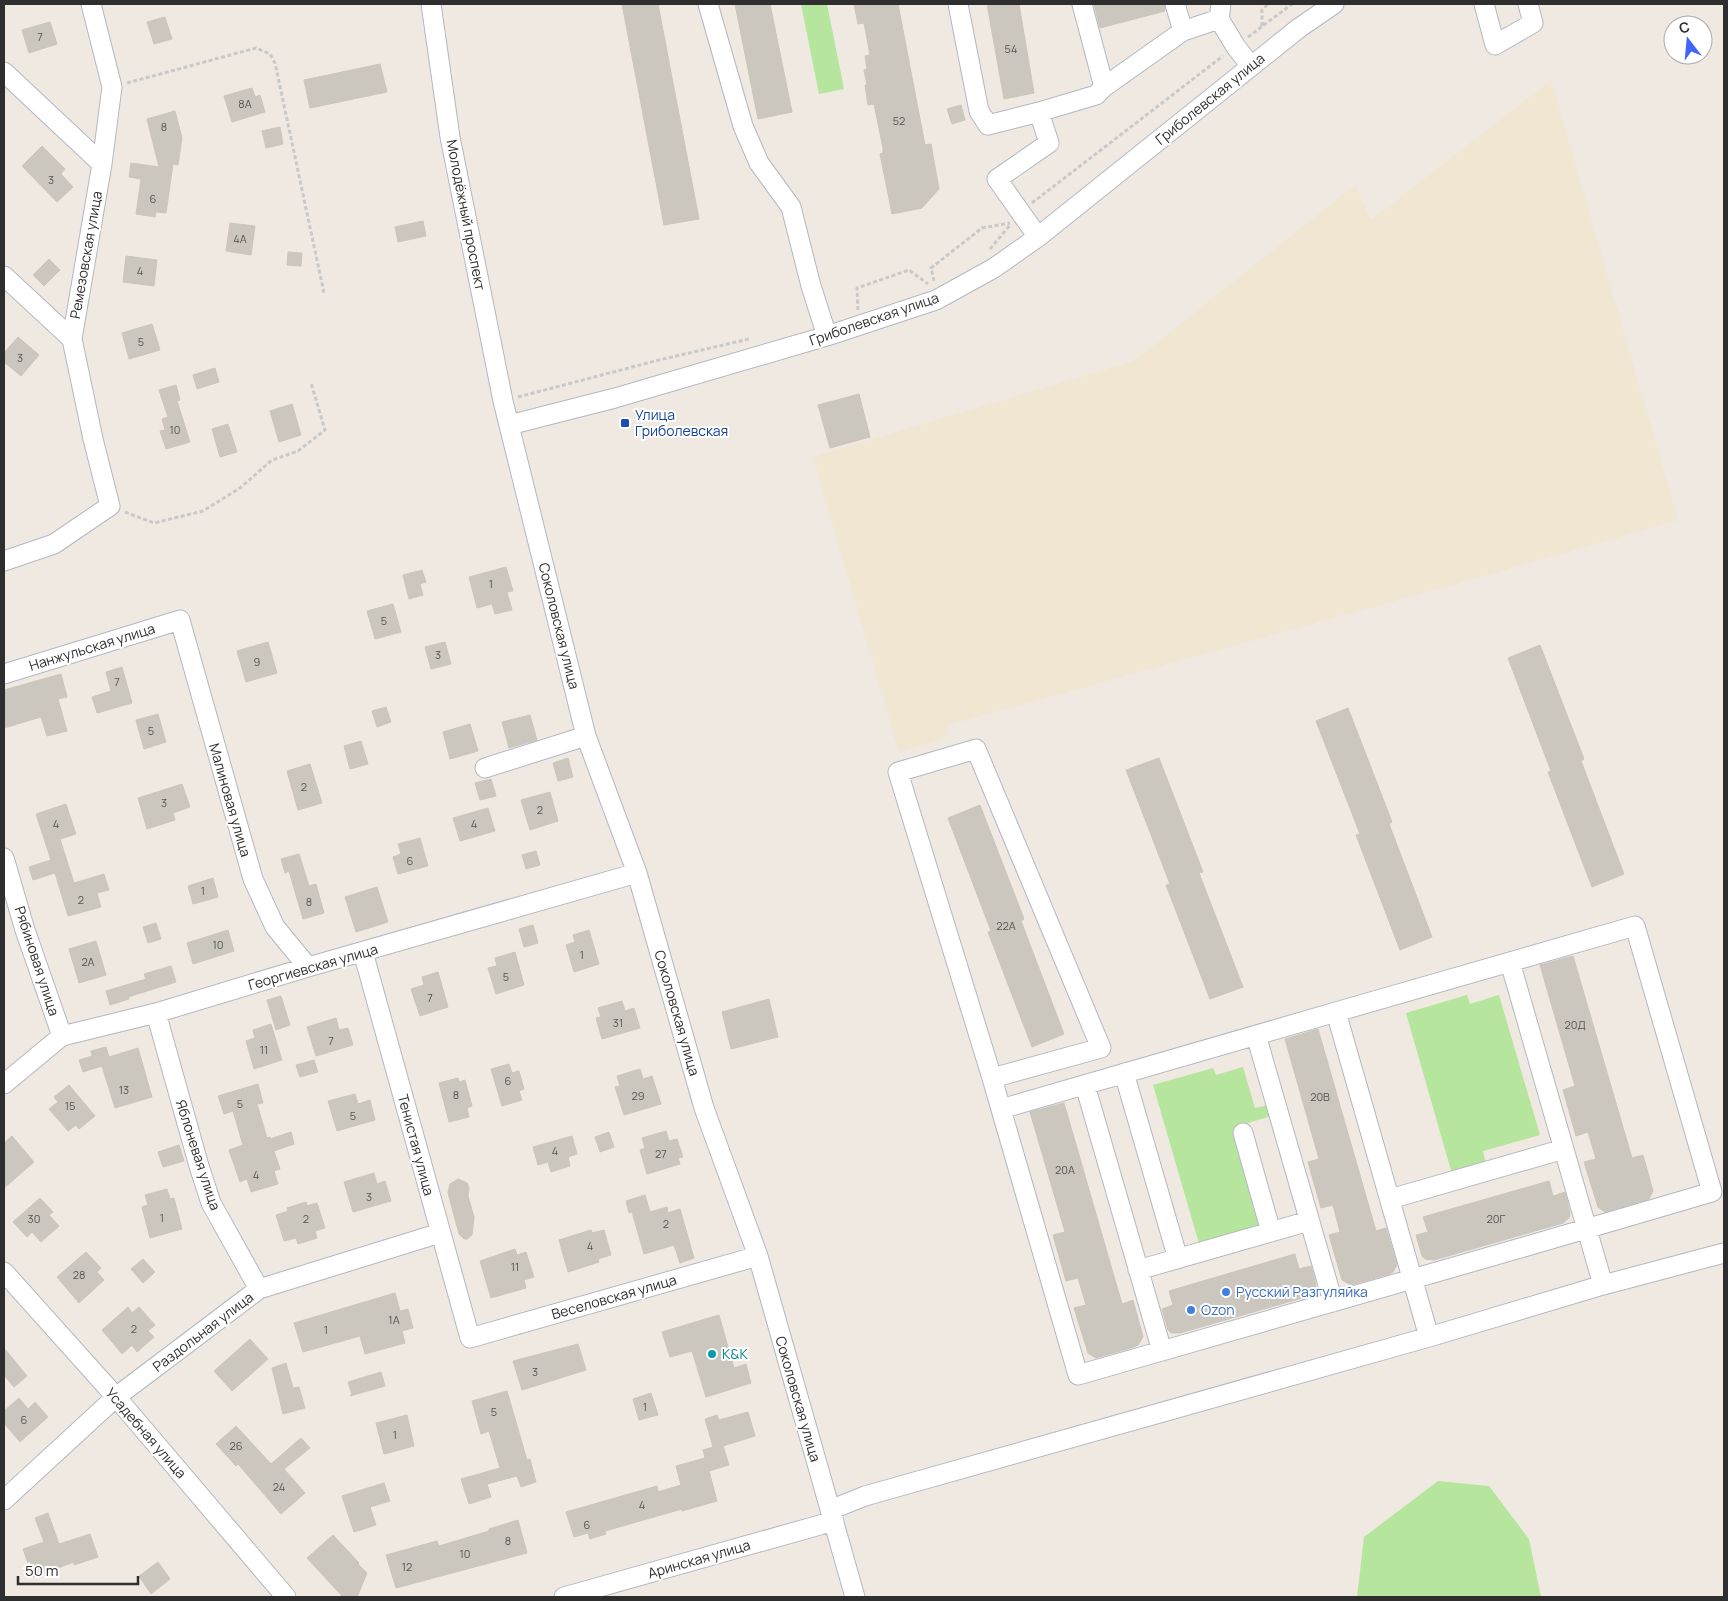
<svg xmlns="http://www.w3.org/2000/svg" width="1728" height="1601" font-family="Manrope,sans-serif">
<style>
.education{fill:#f0e6d1}
.green{fill:#b6e59e}
.building{fill:#cbc7bf;stroke:#cbc5ba}
.lines{fill:none;stroke-linecap:round;stroke-linejoin:round}
.minor-casing{stroke:#b4b7c1;stroke-width:21}
.path{stroke:#c9c9c9;stroke-width:3;stroke-dasharray:4 2.5;stroke-linecap:butt}
.minor{stroke:#fff;stroke-width:19}
.transit-dot{fill:#1a4fb4;stroke:#fff;stroke-width:2}
.shop-dot{fill:#3f7fe0;stroke:#fff;stroke-width:2}
.culture-dot{fill:#0f9aa8;stroke:#fff;stroke-width:2}
.labels{text-anchor:middle;stroke-width:4;stroke-linejoin:round;paint-order:stroke}
.number-label{font-size:11px;fill:#555452}
.street-label{font-size:14px;fill:#2e2e2e;stroke:#fff}
.transit-label{font-size:14px;fill:#164399;stroke:#fff;text-anchor:start}
.shop-label{font-size:14px;fill:#366cbe;stroke:#fff;text-anchor:start}
.culture-label{font-size:14px;fill:#0d838f;stroke:#fff;text-anchor:start}
</style>
<rect width="100%" height="100%" fill="#efe9e1"/>
<path class="education" d="M1551 80 1678 520 1474 579 948 725 945 738 899 752 813 457 1134 361 1355 185 1371 220Z"/>
<path class="green" d="M801 4H827L844 89 819 94Z
M1467 995 1470 1004 1499 995 1540 1135 1483 1151 1486 1164 1452 1174 1406 1013Z
M1243 1067 1255 1108 1268 1105 1271 1116 1235 1127 1264 1228 1200 1247 1153 1085 1213 1068 1216 1075Z
M1438 1481 1489 1486 1529 1539 1541 1597H1357L1364 1537Z"/>
<path class="building" d="M622 4H658L699 219 664 225Z
M735 4H770L792 112 758 119Z
M854 4H898L925 145 931 144 939 189 922 208 892 214 880 154 883 153V148L874 104 868 105 865 85H867L864 70 867 69 865 56 870 55 864 23 858 24Z
M987 4H1019L1034 93 1004 99Z
M1094 4H1164L1165 11 1100 28Z
M165 17 172 39 154 44 147 22Z
M50 22 57 44 29 53 22 30Z
M380 64 387 92 310 108 304 80Z
M252 88 255 97 260 95 265 112 232 122 224 96Z
M961 105 965 120 952 124 947 109Z
M175 111 182 138 178 165 173 164 166 213 156 212 155 217 136 214 141 179 129 177 131 163 159 167 147 119Z
M280 127 283 144 266 148 262 131Z
M42 146 65 169 61 174 73 187 57 202 22 166Z
M423 221 426 236 398 242 395 227Z
M230 223 255 226 251 255 226 251Z
M288 252 302 253 301 266 287 265Z
M126 256 157 260 154 286 123 282Z
M49 259 60 270 44 286 33 275Z
M152 324 160 350 129 359 122 333Z
M18 337 39 355 21 376 4 362V353Z
M215 368 219 382 197 389 193 375Z
M176 385 180 400 177 401 190 442 166 449 160 431 165 430 162 419 168 417 159 390Z
M859 394 870 437 830 448 818 405Z
M292 404 301 435 279 442 270 411Z
M228 424 237 452 220 457 212 429Z
M506 567 513 591 507 592 512 610 495 614 492 604 477 608 469 577Z
M422 570 426 582 420 584 423 595 409 599 403 575Z
M393 604 401 632 375 639 367 611Z
M268 642 277 673 246 682 237 651Z
M445 642 451 664 431 669 425 647Z
M1540 645 1584 759 1581 761 1624 874 1592 887 1548 772 1551 771 1508 658Z
M122 667 132 703 97 713 92 697 111 691 106 672Z
M61 674 67 697 58 699 67 731 47 736 41 717 4 728V690Z
M386 707 391 722 377 727 372 711Z
M1348 708 1392 822 1389 824 1432 937 1400 950 1356 835 1360 834 1316 721Z
M158 714 166 742 144 749 136 720Z
M530 715 537 740 509 748 502 722Z
M470 724 478 751 450 759 443 732Z
M361 741 368 764 350 769 344 746Z
M568 758 573 777 558 781 553 763Z
M1159 758 1203 872 1199 873 1243 987 1210 999 1166 885 1170 884 1126 770Z
M310 764 322 803 298 810 287 771Z
M491 779 496 796 480 800 475 783Z
M182 784 190 807 173 813 175 820 147 829 138 798Z
M550 792 558 821 530 830 521 800Z
M66 804 76 834 60 839 74 883 104 874 109 890 97 893 101 907 68 916 55 873 33 880 29 867 51 860 36 814Z
M980 805 1024 919 1021 921 1064 1034 1032 1047 988 932 991 931 948 818Z
M488 808 495 831 460 841 453 818Z
M420 838 428 866 398 874 393 857 401 854 398 844Z
M536 851 540 865 526 869 522 855Z
M299 854 309 886 316 884 324 913 303 919 289 871 285 873 281 859Z
M213 878 218 897 193 904 188 886Z
M377 887 388 922 356 932 345 897Z
M156 923 161 939 148 943 143 927Z
M533 925 538 943 524 947 519 929Z
M228 930 234 951 193 964 187 943Z
M589 930 599 964 574 972 566 945 575 942 573 935Z
M96 941 106 975 79 983 69 949Z
M515 952 524 985 496 994 488 968 497 966 495 958Z
M1573 956 1632 1158 1643 1155 1653 1191 1649 1199 1605 1212 1598 1207 1584 1162 1596 1159 1588 1132 1576 1136 1563 1090 1575 1086 1540 965Z
M171 966 176 982 128 997 129 999 110 1005 106 991 146 979 144 974Z
M438 972 448 1007 420 1016 411 989 424 985 422 977Z
M281 996 290 1025 276 1030 267 1000Z
M769 999 778 1037 731 1049 722 1012Z
M622 1001 625 1011 634 1008 640 1028 602 1039 596 1018 601 1017 598 1008Z
M336 1018 339 1030 348 1028 353 1045 316 1056 307 1027Z
M271 1024 282 1060 254 1069 246 1041 255 1038 253 1030Z
M1318 1029 1376 1231 1386 1228 1397 1265 1393 1272 1389 1274 1351 1285 1342 1280 1329 1235 1340 1232 1333 1205 1321 1208 1308 1162 1319 1159 1285 1039Z
M106 1047 109 1057 138 1048 152 1097 115 1108 102 1066 83 1072 79 1060 92 1056 91 1051Z
M314 1060 318 1072 300 1077 296 1065Z
M509 1064 512 1073 519 1071 524 1089 519 1091 522 1100 502 1106 491 1069Z
M640 1069 643 1079 652 1076 661 1104 624 1115 615 1087 620 1086 617 1076Z
M458 1078 459 1082 465 1080 472 1106 467 1108 469 1117 449 1122 439 1083Z
M258 1084 263 1103 257 1104 267 1138 270 1137V1139L291 1132 294 1144 274 1151 280 1169 274 1171 278 1184 251 1192 247 1179 240 1182 229 1150 243 1145 233 1111 224 1114 218 1096Z
M69 1085 95 1116 79 1129 76 1125 68 1131 49 1109 58 1102 54 1097Z
M355 1094 358 1104 370 1100 375 1120 337 1131 328 1101Z
M1064 1103 1122 1304 1133 1300 1143 1337 1138 1345 1134 1347 1096 1358 1088 1353 1074 1308 1086 1305 1078 1278 1066 1281 1053 1235 1065 1232 1030 1112Z
M666 1131 669 1141 677 1139 683 1157 678 1158 680 1164 647 1174 640 1150 645 1148 642 1138Z
M609 1132 614 1147 600 1152 595 1137Z
M12 1136 34 1162 4 1188V1143Z
M572 1136 577 1154 568 1157 570 1166 551 1172 548 1162 538 1165 533 1147Z
M179 1145 184 1161 163 1167 158 1152Z
M374 1173 377 1184 385 1181 391 1201 353 1212 344 1182Z
M458 1179 467 1183 469 1188 468 1196 474 1217 472 1235 467 1239H464L459 1234 448 1193 450 1184Z
M1549 1181 1553 1196 1565 1192 1570 1213 1569 1218 1563 1223 1434 1260 1425 1259 1422 1256 1416 1235 1428 1232 1423 1217Z
M167 1189 170 1199 174 1198 182 1229 150 1238 142 1207 148 1205 145 1195Z
M645 1195 650 1212 667 1207 668 1213 680 1209 694 1258 680 1263 674 1245 644 1254 632 1212 629 1213 626 1201Z
M40 1198 53 1212 49 1215 59 1226 41 1242 32 1232 27 1237 13 1222Z
M306 1202 307 1206 317 1203 325 1228 315 1231 317 1238 298 1244 296 1238 284 1241 276 1215 288 1211 287 1208Z
M591 1230 592 1233 604 1230 611 1255 598 1259 599 1262 568 1272 559 1240Z
M515 1249 517 1255 526 1252 534 1277 524 1280 526 1288 491 1298 480 1261Z
M86 1252 101 1268 97 1272 104 1280 79 1303 57 1277Z
M1295 1254 1299 1269 1311 1266 1316 1285 1315 1291 1309 1296 1180 1333H1171L1168 1330 1162 1309 1173 1305 1169 1291Z
M143 1259 155 1272 143 1283 131 1269Z
M395 1293 400 1311 408 1309 413 1328 402 1331 405 1343 365 1354 360 1336 303 1352 294 1323Z
M128 1307 132 1313 139 1307 155 1325 148 1331 154 1337 137 1352 132 1345 122 1354 102 1330Z
M719 1315 734 1368 746 1364 751 1383 706 1397 692 1351 670 1357 662 1332Z
M250 1339 268 1359 232 1391 214 1371Z
M578 1344 586 1370 522 1390 513 1361Z
M4 1348 27 1376 14 1387 4 1375Z
M286 1363 293 1388 299 1387 305 1408 283 1414 272 1368Z
M381 1372 385 1386 350 1396 352 1395 348 1382Z
M507 1391 527 1460 530 1459 536 1482 521 1487 517 1476 487 1484 491 1497 469 1504 461 1479 500 1468 489 1431 481 1434 472 1401Z
M651 1393 658 1415 639 1420 633 1399Z
M19 1398 28 1409 35 1402 48 1417 20 1442 4 1423V1411Z
M748 1412 755 1436 723 1446 729 1465 709 1471 717 1501 682 1511V1509L605 1531 606 1534 590 1539 588 1533 574 1537 566 1512 657 1486 658 1492 681 1485 676 1466 705 1458 703 1450 713 1447 705 1419 717 1415 719 1420Z
M407 1415 414 1446 384 1454 376 1423Z
M236 1426 271 1464 301 1438 310 1448 284 1469 305 1493 281 1514 238 1464 236 1466 216 1444Z
M384 1483 390 1501 370 1507 376 1525 354 1532 342 1496Z
M48 1513 59 1544 90 1534 98 1557 74 1565V1562L33 1577 23 1549 44 1542 35 1518Z
M518 1520 527 1553 396 1588 386 1555 437 1541 439 1546 489 1531V1529Z
M333 1535 359 1563 358 1564 367 1573 357 1597H343L307 1558Z
M158 1562 170 1579 151 1594 139 1576Z"/>
<g class="lines">
<g class="minor-casing">
<path id="minor" d="M431 4 450 137 503 401 586 736 637 873 704 1108 758 1256 855 1597
M708 4 743 126 759 163 791 207 811 286 827 336
M958 4 979 111 988 125 1039 112 1049 143 997 179 1038 237
M1082 4 1104 87 1183 31 1219 19
M1175 4 1183 31
M1221 4 1219 19 1236 47 1251 66
M1484 4 1495 45 1533 23 1528 4
M4 72 102 164
M1039 112 1096 95 1104 87
M4 276 72 339
M509 425 615 398 827 336 936 300 994 268 1038 237 1299 28 1334 4
M4 561 54 544 110 506 93 439 72 339 102 164 112 87 91 4
M4 674 180 620 253 879 275 927 308 967
M485 768 586 736
M4 858 25 930 62 1036
M363 952 470 1338 758 1256
M1510 962 1603 1285
M156 1013 199 1166 211 1203 259 1289
M1256 1035 1333 1302
M1124 1073 1178 1259
M992 1078 1101 1048 976 749 898 772 992 1078 996 1092 1078 1375C1290 1315 1501 1254 1712 1192L1635 926 1336 1012 1429 1337
M4 1084 62 1036 156 1013 308 967 637 873
M1085 1085 1162 1351
M1001 1109 1336 1012
M1243 1133 1271 1232
M1390 1199 1564 1149
M1138 1270 1309 1221
M4 1272 116 1397 286 1597
M4 1500 116 1397 259 1289 440 1233
M830 1510 865 1496 1429 1337 1603 1285 1724 1253
M564 1597 834 1521"/>
</g>
<path class="path" d="M1262 26V10L1268 4
M1248 37 1292 4
M127 83 256 48 270 54 275 63 324 293
M1032 203 1223 56
M990 249 1010 225
M934 281 931 268 982 228 1010 223
M858 310 857 288 909 270 928 284
M518 397 659 360 749 339
M125 512 154 523 203 511 240 488 272 460 298 451 325 430 311 383"/>
<use href="#minor" class="minor"/>
</g>
<rect class="transit-dot" x="620" y="418" width="10" height="10" rx="2.5"/>
<g class="shop-dot">
<circle cx="1226" cy="1292" r="5"/>
<circle cx="1191" cy="1310" r="5"/>
</g>
<circle class="culture-dot" cx="712" cy="1354" r="5"/>
<g class="labels">
<g class="number-label">
<text x="40" y="41">7</text>
<text x="1011" y="53">54</text>
<text x="245" y="108">8А</text>
<text x="899" y="125">52</text>
<text x="164" y="131">8</text>
<text x="51" y="184">3</text>
<text x="153" y="203">6</text>
<text x="240" y="243">4А</text>
<text x="140" y="275">4</text>
<text x="141" y="346">5</text>
<text x="20" y="362">3</text>
<text x="175" y="434">10</text>
<text x="491" y="588">1</text>
<text x="384" y="625">5</text>
<text x="438" y="659">3</text>
<text x="257" y="666">9</text>
<text x="117" y="686">7</text>
<text x="151" y="735">5</text>
<text x="304" y="791">2</text>
<text x="164" y="807">3</text>
<text x="540" y="814">2</text>
<text x="56" y="828">4</text>
<text x="474" y="828">4</text>
<text x="410" y="865">6</text>
<text x="203" y="895">1</text>
<text x="81" y="904">2</text>
<text x="309" y="906">8</text>
<text x="1006" y="930">22А</text>
<text x="218" y="949">10</text>
<text x="582" y="959">1</text>
<text x="88" y="966">2А</text>
<text x="506" y="981">5</text>
<text x="430" y="1002">7</text>
<text x="618" y="1027">31</text>
<text x="1575" y="1029">20Д</text>
<text x="331" y="1045">7</text>
<text x="264" y="1054">11</text>
<text x="508" y="1085">6</text>
<text x="124" y="1094">13</text>
<text x="456" y="1099">8</text>
<text x="638" y="1100">29</text>
<text x="1320" y="1101">20В</text>
<text x="240" y="1108">5</text>
<text x="70" y="1110">15</text>
<text x="353" y="1120">5</text>
<text x="555" y="1155">4</text>
<text x="661" y="1158">27</text>
<text x="1065" y="1174">20А</text>
<text x="256" y="1179">4</text>
<text x="369" y="1201">3</text>
<text x="162" y="1222">1</text>
<text x="34" y="1223">30</text>
<text x="306" y="1223">2</text>
<text x="1496" y="1223">20Г</text>
<text x="666" y="1228">2</text>
<text x="590" y="1250">4</text>
<text x="515" y="1271">11</text>
<text x="79" y="1279">28</text>
<text x="394" y="1324">1А</text>
<text x="134" y="1333">2</text>
<text x="326" y="1334">1</text>
<text x="535" y="1376">3</text>
<text x="645" y="1411">1</text>
<text x="494" y="1416">5</text>
<text x="24" y="1424">6</text>
<text x="395" y="1439">1</text>
<text x="236" y="1450">26</text>
<text x="279" y="1491">24</text>
<text x="642" y="1509">4</text>
<text x="587" y="1529">6</text>
<text x="508" y="1545">8</text>
<text x="465" y="1558">10</text>
<text x="407" y="1571">12</text>
</g>
<g class="street-label">
<text transform="translate(1210 99) rotate(-39)" y="5">Гриболевская улица</text>
<text transform="translate(466 215) rotate(79)" y="5">Молодёжный проспект</text>
<text transform="translate(86 255) rotate(-80)" y="5">Ремезовская улица</text>
<text transform="translate(874 319) rotate(-19)" y="5">Гриболевская улица</text>
<text transform="translate(559 626) rotate(76)" y="5">Соколовская улица</text>
<text transform="translate(92 647) rotate(-17)" y="5">Нанжульская улица</text>
<text transform="translate(230 800) rotate(74)" y="5">Малиновая улица</text>
<text transform="translate(37 961) rotate(72)" y="5">Рябиновая улица</text>
<text transform="translate(313 967) rotate(-16)" y="5">Георгиевская улица</text>
<text transform="translate(677 1013) rotate(74)" y="5">Соколовская улица</text>
<text transform="translate(416 1145) rotate(75)" y="5">Тенистая улица</text>
<text transform="translate(198 1155) rotate(72)" y="5">Яблоневая улица</text>
<text transform="translate(614 1297) rotate(-16)" y="5">Веселовская улица</text>
<text transform="translate(203 1332) rotate(-37)" y="5">Раздольная улица</text>
<text transform="translate(798 1399) rotate(74)" y="5">Соколовская улица</text>
<text transform="translate(146 1433) rotate(49)" y="5">Усадебная улица</text>
<text transform="translate(699 1559) rotate(-16)" y="5">Аринская улица</text>
</g>
<g class="transit-label">
<text x="635" y="420">Улица<tspan x="635" dy="16">Гриболевская</tspan></text>
</g>
<g class="shop-label">
<text x="1236" y="1297">Русский Разгуляйка</text>
<text x="1201" y="1315">Ozon</text>
</g>
<g class="culture-label">
<text x="722" y="1359">K&amp;K</text>
</g>
</g>
<rect width="1728" height="1601" fill="none" stroke="#2e2e2e" stroke-width="10"/>
<g transform="translate(1688 40) rotate(344)"><circle r="24" fill="#ffffff" stroke="#ababab"/>
<path d="M0-4L9 19L0 12L-9 19Z" fill="#4264fb"/>
<text y="-8" font-size="14" font-weight="bold" text-anchor="middle" fill="#2e2e2e">С</text>
</g>
<path d="M18 1576v8h120v-8" fill="none" stroke="#2e2e2e" stroke-width="2.5"/>
<text x="25" y="1576" font-size="15" fill="#2e2e2e" stroke="#ffffff" stroke-width="4" paint-order="stroke">50 m</text>
</svg>
